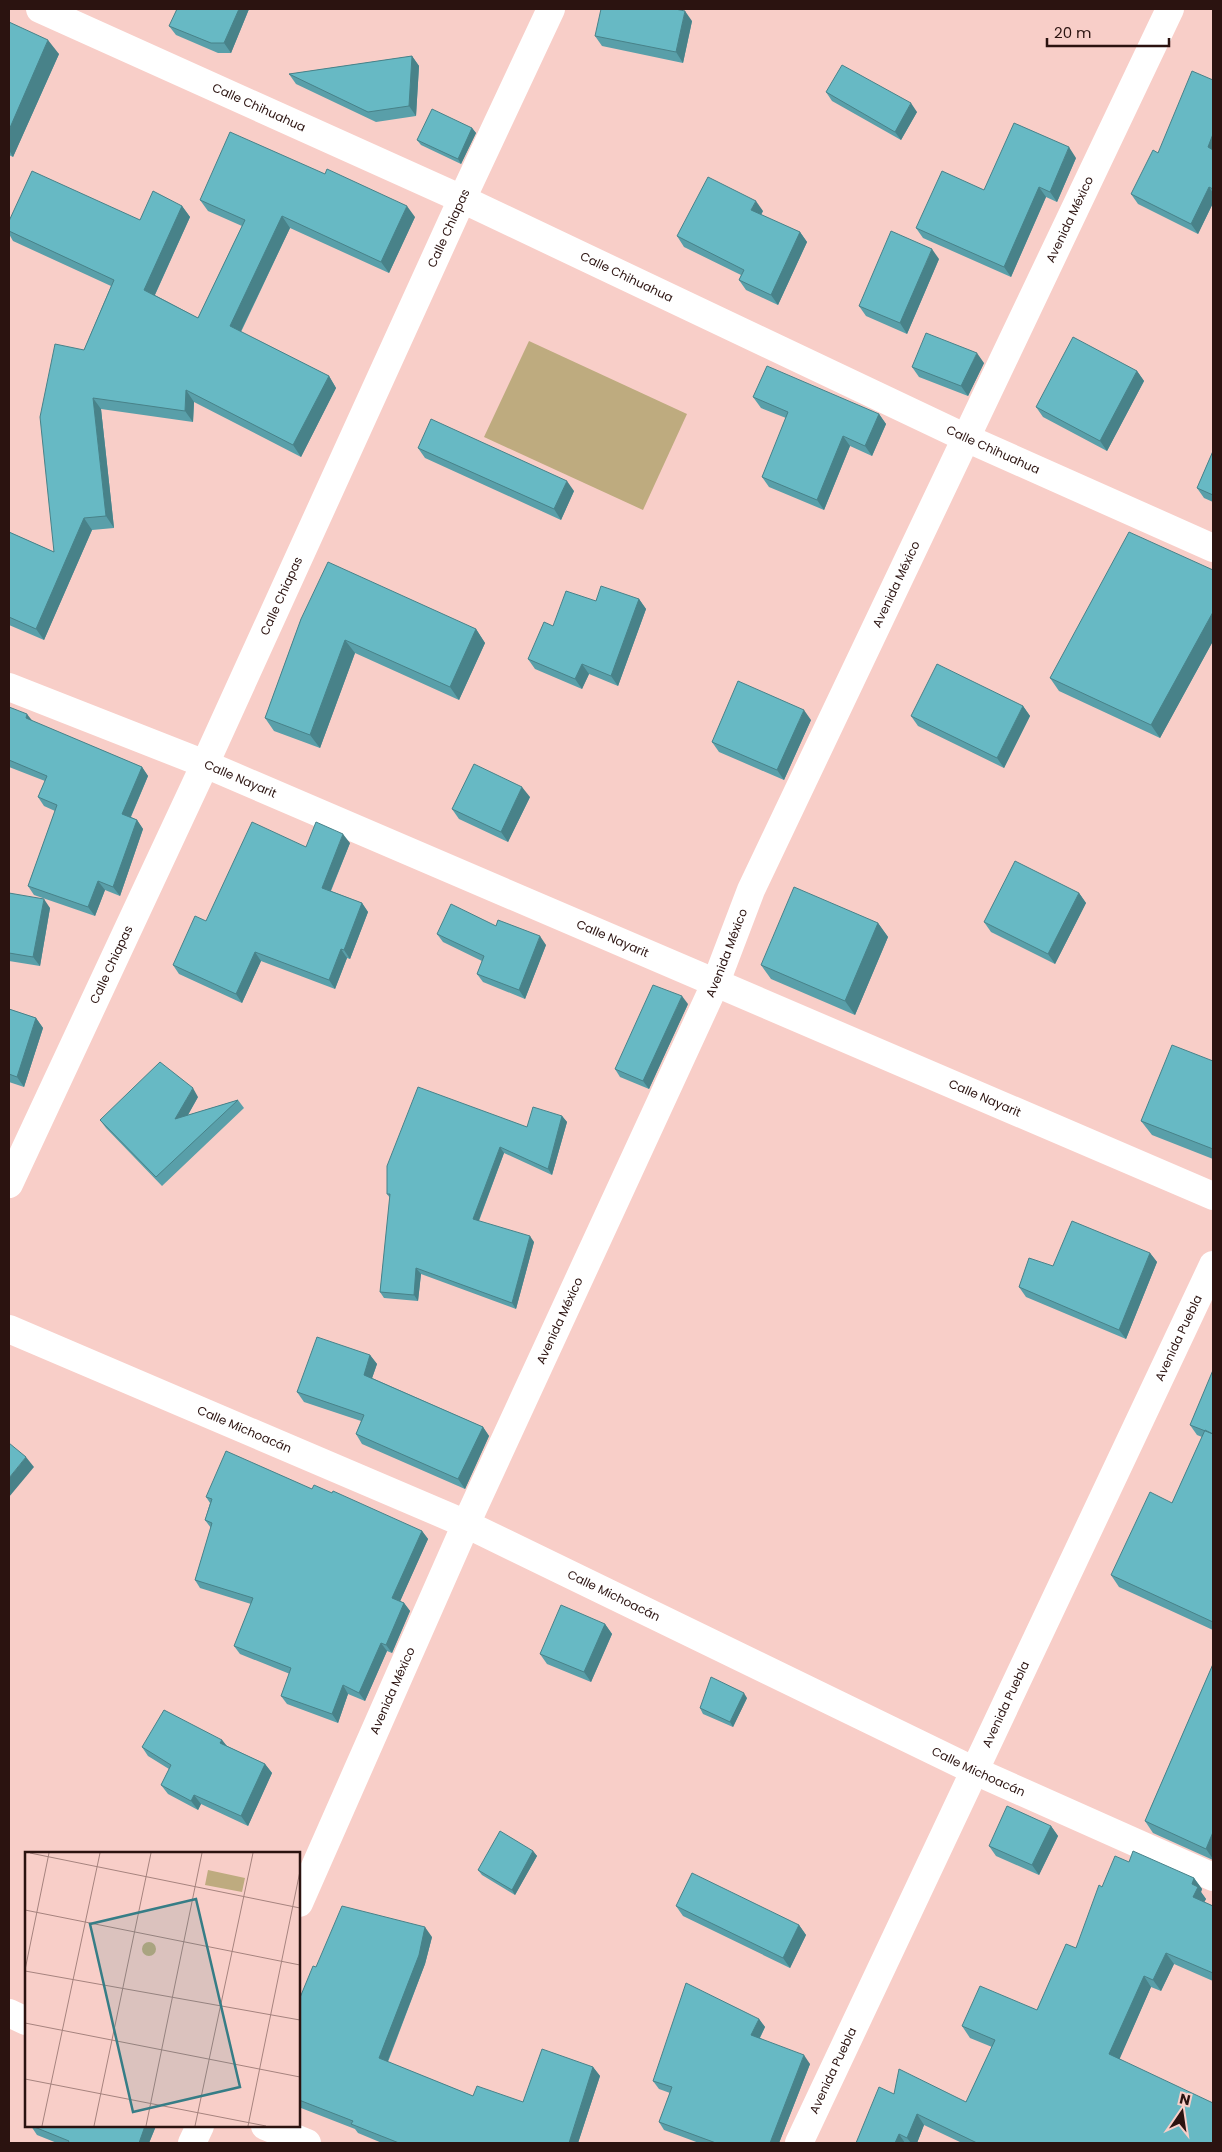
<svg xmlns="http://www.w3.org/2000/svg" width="1222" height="2152" font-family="Poppins,sans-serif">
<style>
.green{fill:#beab7f}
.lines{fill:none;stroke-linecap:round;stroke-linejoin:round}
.street{stroke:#fff;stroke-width:28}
.wall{fill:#599fa9}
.shaded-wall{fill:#488289}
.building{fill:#67b9c4;stroke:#488289}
.labels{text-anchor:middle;stroke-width:4.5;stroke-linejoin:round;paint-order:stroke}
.street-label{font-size:12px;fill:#2b1310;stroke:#f8cec8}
.inset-road{fill:none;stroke:#a6837e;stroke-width:1}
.view{fill:#367d86;fill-opacity:0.15;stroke:#367d86;stroke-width:2.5}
.inset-edge{fill:none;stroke:#2b1310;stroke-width:2.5}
</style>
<rect width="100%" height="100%" fill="#f8cec8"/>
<path class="green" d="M529 341 687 414 643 510 484 437Z"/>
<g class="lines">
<g class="street">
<path id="s1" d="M40 9 462 199 966 438 1213 548"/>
<path id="s2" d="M9 687 205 764 1213 1196"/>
<path id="s3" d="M9 1184 205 764 462 199 551 9"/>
<path id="s4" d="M9 1329 466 1524 975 1771 1213 1877"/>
<path id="s5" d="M299 1903 466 1524 716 982 751 890 1170 9"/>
<path d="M9 2013 26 2021"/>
<path d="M265 2126 307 2143"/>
<path d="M192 2143 200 2126"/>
<path id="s6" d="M799 2143 1213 1265"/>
</g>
</g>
<path class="wall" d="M249 9 231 53H218L176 35 169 26Z
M692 21 683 63 602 46 595 36Z
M9 22 59 54 13 157 9 155Z
M412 56 419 66 416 116 376 122 296 84 289 74Z
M1213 80V203L1198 234 1138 204 1131 194 1158 153Z
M826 92 917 112 901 140 832 101Z
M472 128 476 133 461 164 421 145 417 140Z
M1076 158 1057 202 1046 197 1011 277 923 238 916 228 984 190Z
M200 200 415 217 389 273 290 228 241 332 329 376 336 388 301 457 194 402 193 422 101 409 114 528 92 530 44 640 9 625V532L54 552 84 350 111 286 13 241 9 234V221L140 220 182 206 190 217 155 295 198 318 242 226 208 211Z
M763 211 761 215 800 232 807 242 778 305 746 290 739 280 741 275 684 247 677 236Z
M939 259 907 334 866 316 859 306Z
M984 363 968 396 919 377 912 367Z
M1137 371 1144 381 1107 451 1043 417 1036 407Z
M753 397 879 414 886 424 872 456 850 446 824 510 769 487 762 477 786 418 761 408Z
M418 448 574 491 561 520 425 458Z
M1213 451V502L1204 498 1197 488Z
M1213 570V641L1160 738 1059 691 1050 678Z
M639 599 646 609 618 686 589 674 582 689 535 669 528 659 553 626 596 601Z
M301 619 476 629 485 643 459 700 355 653 320 748 274 731 265 718Z
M1023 706 1030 716 1004 768 918 726 911 716Z
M9 707 32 721 142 767 148 776 131 817 137 820 143 829 120 896 105 890 95 916 34 895 28 886 55 811 44 806 38 797 45 781 9 767Z
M811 720 784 780 719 752 712 742Z
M530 797 508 842 459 819 452 809Z
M350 843 331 891 362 903 368 912 350 959 347 958 335 989 261 961 242 1003 179 974 173 965 206 921 306 847Z
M9 893 50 908 40 966 9 961Z
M1079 893 1086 903 1055 964 991 932 984 922Z
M878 923 888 937 855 1015 771 979 761 965Z
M496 926 546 945 525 999 483 982 477 974 482 961 443 942 437 934Z
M688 1004 649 1089 620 1077 615 1069Z
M9 1009 36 1018 43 1028 24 1087 9 1082Z
M1213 1061V1159L1152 1135 1141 1121Z
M198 1097 188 1115 238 1100 244 1108 162 1186 106 1128 100 1120Z
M562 1116 567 1122 552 1175 504 1153 479 1221 534 1242 516 1309 421 1274 418 1301 384 1298 380 1292 390 1198 387 1194 527 1127Z
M1150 1253 1157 1262 1126 1339 1026 1297 1019 1287 1053 1266Z
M370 1355 377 1364 372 1378 483 1427 489 1436 465 1489 362 1444 356 1434 361 1421 304 1402 297 1392Z
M1213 1371V1630L1119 1587 1111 1575 1172 1503 1202 1437 1197 1435 1190 1425Z
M312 1489 422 1531 428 1539 400 1601 404 1603 410 1611 392 1653 387 1651 365 1701 348 1694 338 1723 287 1704 281 1696 290 1674 240 1654 234 1646 251 1604 200 1588 195 1580 211 1528 205 1520 210 1503 206 1497Z
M605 1624 612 1634 591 1682 547 1664 540 1654Z
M1213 1664V1860L1153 1833 1145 1821Z
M747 1698 733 1727 703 1714 700 1708Z
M222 1740 227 1746 265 1764 272 1773 248 1826 201 1804 198 1810 168 1794 161 1785 169 1769 148 1756 142 1747Z
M1051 1826 1058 1836 1039 1875 996 1856 989 1846Z
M533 1851 537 1856 515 1895 482 1875 478 1870Z
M1129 1862 1194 1878 1202 1889 1201 1892 1206 1899 1204 1902 1213 1906V1981L1174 1964 1161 1991 1151 1987 1119 2059 1213 2143H962L924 2125 917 2143H856L894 2094 966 2102 992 2047 970 2038 962 2026 1037 2010 1076 1948 1102 1887Z
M676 1906 799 1925 806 1935 790 1968 683 1916Z
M432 1937 425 1964 388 2062 473 2096 523 2102 593 2067 600 2076 578 2143H382L358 2133 355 2129 301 2108 300 2111 299 2110V2000L316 1967Z
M759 2019 765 2027 760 2038 810 2064 779 2143H699L664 2130 659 2122 670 2093 659 2089 653 2081Z
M31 2126H156L149 2143H57L37 2135Z"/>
<path class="shaded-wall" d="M239 9H249L231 53 224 43Z
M685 11 692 21 683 63 676 52Z
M48 40 59 54 13 157 9 150V130Z
M412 56 419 66 416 116 409 106Z
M911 103 917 112 901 140 895 132Z
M472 128 476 133 461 164 458 159Z
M1213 134V155L1208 147Z
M1069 147 1076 158 1057 202 1050 192Z
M1039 187 1046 197 1011 277 1004 267Z
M1209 187 1213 193V203L1198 234 1191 224Z
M756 201 763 211 758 220 751 210Z
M182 206 190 217 152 301 144 290Z
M407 206 415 217 389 273 381 262Z
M282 216 290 228 238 337 230 326Z
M800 232 807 242 778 305 771 295Z
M932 249 939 259 907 334 900 323Z
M977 353 984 363 968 396 961 386Z
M1137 371 1144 381 1107 451 1100 441Z
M329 376 336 388 301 457 293 445Z
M186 390 194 402 193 422 185 411Z
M93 398 101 409 114 528 106 516Z
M879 414 886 424 872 456 865 446Z
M843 436 850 446 824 510 817 500Z
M567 481 574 491 561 520 554 509Z
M84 518 92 530 44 640 36 629Z
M639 599 646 609 618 686 611 676Z
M1213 612V641L1160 738 1151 725Z
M476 629 485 643 459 700 450 687Z
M345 640 355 653 320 748 310 735Z
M582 664 589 674 582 689 575 679Z
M1023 706 1030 716 1004 768 997 758Z
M804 710 811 720 784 780 777 770Z
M27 714 34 723 26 718Z
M142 767 148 776 128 823 122 814Z
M522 787 530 797 508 842 501 832Z
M137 820 143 829 120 896 113 887Z
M343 834 350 843 328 897 322 888Z
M98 881 105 890 95 916 88 907Z
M1079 893 1086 903 1055 964 1048 954Z
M44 899 50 908 40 966 33 957Z
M362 903 368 912 350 959 344 950Z
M878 923 888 937 855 1015 845 1001Z
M540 936 546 945 525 999 519 990Z
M341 949 347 958 335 989 329 980Z
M255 952 261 961 242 1003 236 994Z
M682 996 688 1004 649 1089 643 1081Z
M36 1018 43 1028 24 1087 17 1077Z
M193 1088 198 1097 181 1127 175 1119Z
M562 1116 567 1122 552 1175 548 1169Z
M500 1147 504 1153 477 1225 473 1219Z
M530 1236 534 1242 516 1309 512 1303Z
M1150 1253 1157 1262 1126 1339 1119 1330Z
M416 1268 421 1274 418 1301 414 1295Z
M370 1355 377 1364 370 1384 364 1375Z
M483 1427 489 1436 465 1489 458 1479Z
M26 1457 34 1467 9 1497V1478Z
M422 1531 428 1539 398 1606 392 1598Z
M404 1603 410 1611 392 1653 386 1645Z
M605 1624 612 1634 591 1682 584 1672Z
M381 1643 387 1651 365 1701 359 1693Z
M343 1685 348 1694 338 1723 332 1714Z
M744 1693 747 1698 733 1727 730 1722Z
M222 1740 229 1749 220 1743Z
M265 1764 272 1773 248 1826 241 1816Z
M194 1795 201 1804 198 1810 191 1801Z
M1051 1826 1058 1836 1039 1875 1032 1865Z
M1213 1832V1859L1206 1849Z
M533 1851 537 1856 515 1895 512 1890Z
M1194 1878 1202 1889 1201 1892 1206 1899 1201 1908 1193 1897 1192 1884Z
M799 1925 806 1935 790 1968 783 1958Z
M425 1927 432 1937 425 1964 385 2068 379 2058Z
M1166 1953 1174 1964 1161 1991 1153 1980Z
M1144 1976 1151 1987 1117 2065 1109 2054Z
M759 2019 765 2027 757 2043 751 2035Z
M804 2055 810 2064 779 2143H770Z
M593 2067 600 2076 578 2143H569Z
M299 2104 301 2108 300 2111 299 2109Z
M917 2114 924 2125 917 2143H911L907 2138Z
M145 2126H156L149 2143H139Z
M899 2134 905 2143H895Z"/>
<path class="building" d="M177 9H239L224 43H211L169 26Z
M601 9H675L685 11 676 52 595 36Z
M9 22 48 40 9 130Z
M412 56 409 106 368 112 289 74Z
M842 65 911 103 895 132 826 92Z
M1192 71 1213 80V134L1208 147 1213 150V189L1209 187 1191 224 1131 194 1153 150 1158 153Z
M432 109 472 128 458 159 417 140Z
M1014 123 1069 147 1050 192 1039 187 1004 267 916 228 942 171 984 190Z
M230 132 325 174 327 169 407 206 381 262 282 216 230 326 329 376 293 445 186 390 185 411 93 398 106 516 84 518 36 629 9 617V532L54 552 40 417 55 344 84 350 114 280 9 231V221L32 171 140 220 153 191 182 206 144 290 198 318 245 220 200 200Z
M708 177 756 201 751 210 800 232 771 295 739 280 744 270 677 236Z
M891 231 932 249 900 323 859 306Z
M926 333 977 353 961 386 912 367Z
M1073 337 1137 371 1100 441 1036 407Z
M767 366 879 414 865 446 843 436 817 500 762 477 788 412 753 397Z
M431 419 567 481 554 509 418 448Z
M1213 451V495L1197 488Z
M1129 532 1213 570V612L1151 725 1050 678Z
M328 562 476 629 450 687 345 640 310 735 265 718 301 619Z
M601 586 639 599 611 676 582 664 575 679 528 659 544 622 553 626 566 591 596 601Z
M937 664 1023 706 997 758 911 716Z
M738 681 804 710 777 770 712 742Z
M9 707 27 714 26 718 142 767 122 814 137 820 113 887 98 881 88 907 28 886 57 805 38 797 47 776 9 760Z
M474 764 522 787 501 832 452 809Z
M252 822 306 847 316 822 343 834 322 888 362 903 344 950 341 949 329 980 255 952 236 994 173 965 195 916 206 921Z
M1015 861 1079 893 1048 954 984 922Z
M794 887 878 923 845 1001 761 965Z
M9 893 44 899 33 957 9 953Z
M451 904 496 926 498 920 540 936 519 990 477 974 484 956 437 934Z
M653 985 682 996 643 1081 615 1069Z
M9 1009 36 1018 17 1077 9 1074Z
M1172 1045 1213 1061V1149L1141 1121Z
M160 1062 193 1088 175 1119 238 1100 156 1177 100 1120Z
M418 1087 527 1127 533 1107 562 1116 548 1169 500 1147 473 1219 530 1236 512 1303 416 1268 414 1295 380 1292 390 1194H387V1166Z
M1072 1221 1150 1253 1119 1330 1019 1287 1029 1258 1053 1266Z
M317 1337 370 1355 364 1375 483 1427 458 1479 356 1434 364 1415 297 1392Z
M1213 1370V1434L1190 1425Z
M1205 1430 1213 1434V1622L1111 1575 1150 1492 1172 1503Z
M9 1443 26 1457 9 1478Z
M226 1451 312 1489 314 1485 332 1493 333 1491 422 1531 392 1598 404 1603 386 1645 381 1643 359 1693 343 1685 332 1714 281 1696 291 1668 234 1646 253 1598 195 1580 212 1523 205 1520 212 1499 206 1497Z
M561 1605 605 1624 584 1672 540 1654Z
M1213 1664V1832L1206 1849 1145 1821Z
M711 1677 744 1693 730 1722 700 1708Z
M164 1710 222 1740 220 1743 265 1764 241 1816 194 1795 191 1801 161 1785 171 1765 142 1747Z
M1007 1806 1051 1826 1032 1865 989 1846Z
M500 1831 533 1851 512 1890 478 1870Z
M1133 1851 1194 1878 1192 1884 1198 1887 1193 1897 1213 1906V1973L1166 1953 1153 1980 1144 1976 1109 2054 1213 2103V2143H977L917 2114 907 2138 899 2134 895 2143H856L879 2087 894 2094 899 2069 966 2102 995 2040 962 2026 980 1986 1037 2010 1066 1944 1076 1948 1099 1885 1102 1887 1115 1856 1129 1862Z
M692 1873 799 1925 783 1958 676 1906Z
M342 1906 425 1927 419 1955 379 2058 473 2096 477 2086 523 2102 542 2049 593 2067 569 2143H399L351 2124 353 2121 299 2100V2000L313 1966 316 1967Z
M686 1983 759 2019 751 2035 804 2055 770 2143H716L659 2122 672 2087 653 2081Z
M32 2126H145L139 2143H68L69 2141Z"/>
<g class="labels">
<g class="street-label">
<text dy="4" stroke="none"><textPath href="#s1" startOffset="240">Calle Chihuahua</textPath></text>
<text dy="4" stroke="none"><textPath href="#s5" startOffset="1852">Avenida México</textPath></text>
<text dy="4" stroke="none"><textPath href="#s3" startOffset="1052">Calle Chiapas</textPath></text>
<text dy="4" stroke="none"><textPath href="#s1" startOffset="645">Calle Chihuahua</textPath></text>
<text dy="4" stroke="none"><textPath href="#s1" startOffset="1050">Calle Chihuahua</textPath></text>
<text dy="4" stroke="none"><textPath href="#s5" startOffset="1448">Avenida México</textPath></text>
<text dy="4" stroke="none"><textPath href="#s3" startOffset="648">Calle Chiapas</textPath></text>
<text dy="4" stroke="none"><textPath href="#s2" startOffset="249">Calle Nayarit</textPath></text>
<text dy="4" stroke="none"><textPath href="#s2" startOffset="654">Calle Nayarit</textPath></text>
<text dy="4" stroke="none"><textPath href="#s5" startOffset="1042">Avenida México</textPath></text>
<text dy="4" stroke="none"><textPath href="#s3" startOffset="242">Calle Chiapas</textPath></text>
<text dy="4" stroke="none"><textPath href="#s2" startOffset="1059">Calle Nayarit</textPath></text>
<text dy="4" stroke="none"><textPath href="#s5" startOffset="638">Avenida México</textPath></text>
<text dy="4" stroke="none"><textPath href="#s6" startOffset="890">Avenida Puebla</textPath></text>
<text dy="4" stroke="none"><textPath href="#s4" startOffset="256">Calle Michoacán</textPath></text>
<text dy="4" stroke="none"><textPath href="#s4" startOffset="661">Calle Michoacán</textPath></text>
<text dy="4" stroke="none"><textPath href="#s5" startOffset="232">Avenida México</textPath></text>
<text dy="4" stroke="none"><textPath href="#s6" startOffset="485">Avenida Puebla</textPath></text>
<text dy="4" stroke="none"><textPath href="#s4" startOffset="1066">Calle Michoacán</textPath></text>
<text dy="4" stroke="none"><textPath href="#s6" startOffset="80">Avenida Puebla</textPath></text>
</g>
</g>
<g transform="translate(25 1852)">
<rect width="275" height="275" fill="#f8cec8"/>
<path d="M183 18 220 26 217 40 180 33ZM117 97a7 7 0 1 1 14 0a7 7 0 1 1-14 0Z" fill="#beab7f"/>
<path class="inset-road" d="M5 1 275 56M0 58 275 113M0 118 24 1M0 119 275 168M0 171 275 225M0 227 241 274M17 274 75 1M69 274 126 1M121 274 177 1M170 274 228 1M223 274 275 19"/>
<path class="view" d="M171 47 215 235 108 260 65 72Z"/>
<rect width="275" height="275" class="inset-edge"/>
</g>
<rect width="1222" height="2152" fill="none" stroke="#2b1310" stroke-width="20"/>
<g transform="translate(1182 2112) rotate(13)" stroke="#f8cec8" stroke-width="4" paint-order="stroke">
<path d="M0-4L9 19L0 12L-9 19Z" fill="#2b1310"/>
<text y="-8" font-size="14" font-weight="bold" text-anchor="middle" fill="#2b1310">N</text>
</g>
<path d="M1047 38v8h122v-8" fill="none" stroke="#2b1310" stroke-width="2.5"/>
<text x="1054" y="38" font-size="15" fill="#2b1310" stroke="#f8cec8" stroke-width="4" paint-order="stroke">20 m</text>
</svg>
